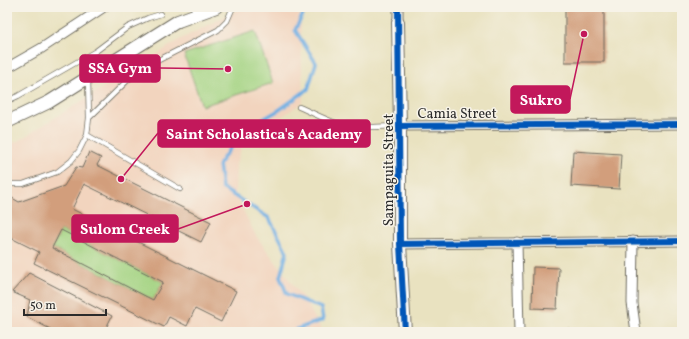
<svg xmlns="http://www.w3.org/2000/svg" width="689" height="339" font-family="Vollkorn,serif">
<style>
.built{fill:#f2d4be}
.green{fill:#a3d381;stroke:#677f56}
.lines{fill:none;stroke-linecap:round;stroke-linejoin:round}
.stream{stroke:#70aee3;stroke-width:3.5}
.building{fill:#d29e7b;fill-rule:evenodd}
.service-casing{stroke:#6e6b5f;stroke-width:6}
.minor-casing{stroke:#6e6b5f;stroke-width:11}
.tertiary-casing{stroke:#6e6b5f;stroke-width:14}
.service{stroke:#fff;stroke-width:4.5}
.minor{stroke:#fff;stroke-width:9}
.tertiary{stroke:#fff;stroke-width:12}
.cycleway-casing{stroke:#f7f3e8;stroke-width:8}
.cycleway{stroke:#0057b8;stroke-width:6}
.labels{text-anchor:middle;stroke-width:3;stroke-linejoin:round;paint-order:stroke}
.street-label{font-size:14px;fill:#2b2b2b;stroke:#f7f3e8}
.leader{fill:none;stroke:#c2185b;stroke-width:1.5}
.callout-dot{fill:#c2185b;stroke:#f7f3e8;stroke-width:1.5}
.callout{fill:#c2185b;stroke:#c2185b;stroke-width:1.5}
.callout-label{font-size:15px;text-anchor:middle;font-weight:bold;fill:#fff}
</style>
<rect width="100%" height="100%" fill="#f7f3e8"/>
<filter id="ink" filterUnits="userSpaceOnUse"><feTurbulence type="fractalNoise" baseFrequency=".025" numOctaves="2"/><feDisplacementMap in="SourceGraphic" scale="8" xChannelSelector="R" yChannelSelector="G"/><feConvolveMatrix kernelMatrix="1 2 1 2 8 2 1 2 1" color-interpolation-filters="sRGB"/></filter>
<filter id="wash" filterUnits="userSpaceOnUse"><feTurbulence type="fractalNoise" baseFrequency=".012" numOctaves="4" result="noise"/><feDisplacementMap in="SourceGraphic" scale="16" xChannelSelector="R" yChannelSelector="G"/><feGaussianBlur stdDeviation="0.9" result="paint"/><feColorMatrix in="noise" values="0 0 0 0 0 0 0 0 0 0 0 0 0 0 0 0 0 1.4 0 .05"/><feComposite in="paint" operator="in"/></filter>
<g filter="url(#wash)">
<rect width="100%" height="100%" fill="#e9e2c0"/>
<path class="built" d="M243 7H300L303 102 243 143 236 164 235 194 256 236 304 299 323 332H7V145L18 141 181 39Z"/>
<path class="green" d="M255 31 273 83 202 106 184 54Z
M61 230 163 282 153 300 52 248Z"/>
<g class="lines">
<path class="stream" d="M294 332 297 329 323 320 321 308 287 294 280 277 287 252 269 218 222 188 219 164 241 132 279 110 308 89 316 63 295 30 307 7"/>
</g>
<g id="blocks">
<path class="building" d="M565 7H604V62H565Z
M573 151 621 154 619 189 571 186Z
M89 152 101 158 97 165 211 222 201 242 84 184 72 209 236 291 221 322 195 309 187 326 169 317 164 327 34 263 39 252 7 236V195L19 202 64 186 76 167 82 168ZM61 230 163 282 153 300 52 248Z
M533 267 559 268 557 309 532 308Z
M29 273 112 316 104 332H56L27 317 30 300 12 292Z
M570 328 571 332H555V331Z"/>
</g>
</g>
<g filter="url(#ink)">
<use href="#blocks" fill-opacity="0" stroke="#6e6b5f" stroke-width="1"/>
<g class="lines">
<g class="service-casing">
<path id="service" d="M7 101 18 96 96 51 128 27 148 18 161 14
M299 107C311 112 324 119 336 123 357 129 378 127 399 126
M89 118 137 71 218 30 227 21 233 7
M87 135 180 189
M7 184H23L57 172 71 161 79 151 87 135 89 118 88 79"/>
</g>
<g class="minor-casing">
<path id="minor" d="M398 22V7
M7 68 42 48 104 7
M400 126 682 124
M633 241 632 303 636 332
M517 242 519 332
M400 244 682 241"/>
</g>
<g class="tertiary-casing">
<path id="tertiary" d="M398 22 400 126V244L405 332
M7 122 49 102 178 21 216 7"/>
</g>
<use href="#service" class="service"/>
<use href="#minor" class="minor"/>
<use href="#tertiary" class="tertiary"/>
<g class="cycleway-casing">
<path id="cycleway" d="M398 7 400 244 405 332
M400 126 682 124
M400 244 682 241"/>
</g>
<use href="#cycleway" class="cycleway"/>
</g>
</g>
<g class="labels">
<g class="street-label">
<text x="457" y="118">Camia Street</text>
<text transform="translate(388 170) rotate(-90)" y="5">Sampaguita Street</text>
</g>
</g>
<path class="leader" d="M228 69L160 68M584 34L570 99M121 179L158 133M247 204L178 229"/>
<g class="callout-dot">
<circle cx="228" cy="69" r="4"/>
<circle cx="584" cy="34" r="4"/>
<circle cx="121" cy="179" r="4"/>
<circle cx="247" cy="204" r="4"/>
</g>
<g class="callout">
<rect x="80" y="55" width="80" height="27" rx="4"/>
<rect x="511" y="86" width="59" height="27" rx="4"/>
<rect x="158" y="120" width="212" height="27" rx="4"/>
<rect x="72" y="215" width="106" height="27" rx="4"/>
</g>
<g class="callout-label">
<text x="120" y="73">SSA Gym</text>
<text x="541" y="105">Sukro</text>
<text x="264" y="139">Saint Scholastica's Academy</text>
<text x="125" y="234">Sulom Creek</text>
</g>
<rect width="689" height="339" fill="none" stroke="#f7f3e8" stroke-width="24"/>
<path d="M24 309v6h82v-6" fill="none" stroke="#2b2b2b" stroke-width="2"/>
<text x="30" y="309" font-size="12" fill="#2b2b2b" stroke="#f7f3e8" stroke-width="3" paint-order="stroke">50 m</text>
</svg>
